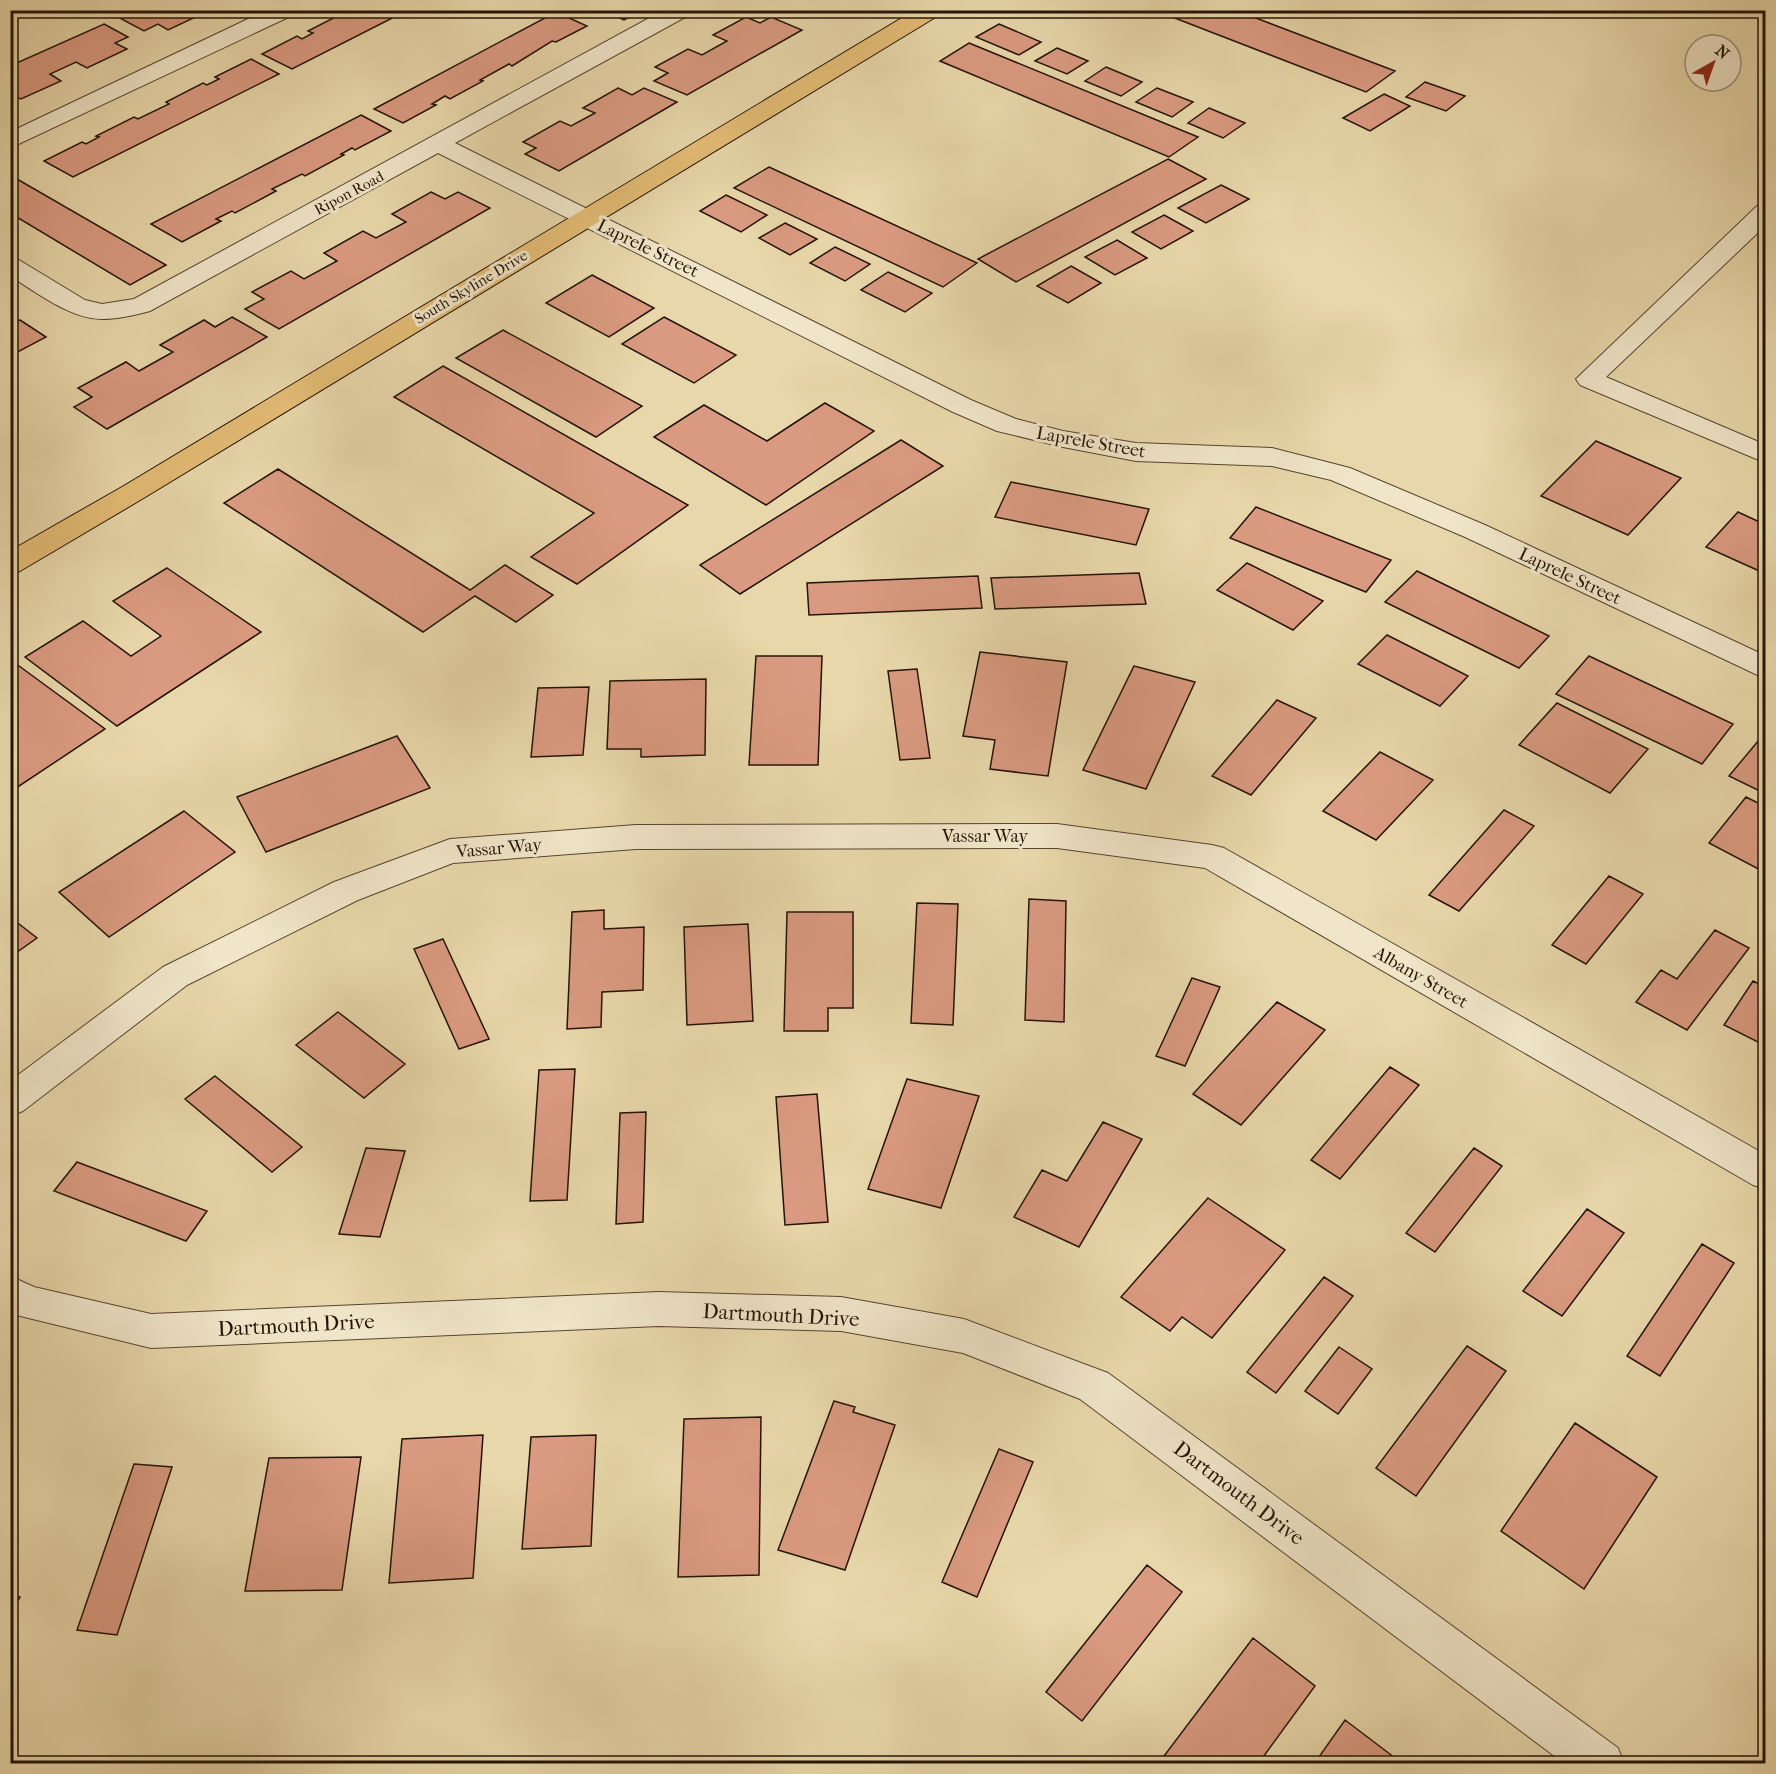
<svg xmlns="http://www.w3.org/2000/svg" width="1776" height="1774" font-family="'IM FELL French Canon',serif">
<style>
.building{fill:#da9a81;stroke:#241407;stroke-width:1.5}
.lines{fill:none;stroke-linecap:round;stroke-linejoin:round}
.minor-casing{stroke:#554530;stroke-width:2}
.major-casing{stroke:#241407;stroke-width:2}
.minor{fill:#f0e5c8;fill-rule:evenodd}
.major{fill:#e4bc75;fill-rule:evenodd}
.labels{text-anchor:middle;stroke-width:6;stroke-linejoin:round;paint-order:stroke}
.far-street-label{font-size:15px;fill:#241407;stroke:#f0e5c8}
.street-label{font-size:18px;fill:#241407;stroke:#f0e5c8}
.near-street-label{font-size:21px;fill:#241407;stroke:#f0e5c8}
</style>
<rect width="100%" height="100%" fill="#e8d7aa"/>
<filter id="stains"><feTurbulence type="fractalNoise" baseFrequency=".00333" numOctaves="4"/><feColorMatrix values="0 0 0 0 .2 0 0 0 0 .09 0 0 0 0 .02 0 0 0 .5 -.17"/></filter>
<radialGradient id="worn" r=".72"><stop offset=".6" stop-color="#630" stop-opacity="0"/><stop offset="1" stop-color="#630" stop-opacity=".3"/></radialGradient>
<path class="building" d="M129 10H198L204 13 168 30 158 24 144 31 116 16Z
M358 10H408L292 69 262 54 297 36 302 39 313 33 308 31 343 13 348 16Z
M602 10H643L624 20Z
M1154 10H1235L1395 71 1366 92Z
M556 12 587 26 556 42 552 41 512 66 509 64 480 80 483 81 450 99 445 96 432 104 436 105 403 123 374 109Z
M746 17 760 23 771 17 802 30 687 95 654 81 668 73 655 67 688 49 702 55 727 41 713 35Z
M104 24 128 37 115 43 127 49 87 68 76 62 50 74 61 81 21 99 10 94V66Z
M999 24 1041 42 1019 55 976 37Z
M969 43 1198 137 1169 157 940 61Z
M1057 48 1088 61 1067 74 1035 61Z
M251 59 279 74 73 177 44 161 82 142 86 144 99 137 96 136 134 117 138 119 169 104 166 102 203 83 207 85 219 79 215 77Z
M1106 67 1142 82 1121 96 1085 81Z
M1425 82 1465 96 1446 111 1406 97Z
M618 88 632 95 644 88 677 102 559 171 525 154 536 148 523 142 560 121 571 126 595 113 583 108Z
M1157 88 1193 102 1172 117 1136 102Z
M1384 94 1410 106 1370 131 1343 118Z
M1209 108 1245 123 1223 138 1188 123Z
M361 115 391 131 355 150 352 148 341 154 344 155 305 176 302 174 272 189 276 191 235 213 232 211 216 219 221 221 182 242 151 224Z
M1168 159 1206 179 1016 282 978 259Z
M769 167 977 263 943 287 734 188Z
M10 175 166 265 130 285 10 213Z
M1221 185 1249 199 1206 223 1178 208Z
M431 192 445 199 458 192 490 208 279 329 245 309 264 299 252 292 291 271 304 279 337 261 324 253 363 231 376 238 406 222 392 214Z
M726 195 767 215 741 232 700 211Z
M1164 215 1193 231 1161 249 1132 232Z
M785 223 817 239 790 255 759 238Z
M1117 240 1147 258 1115 275 1085 257Z
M835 247 870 264 845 281 810 263Z
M1071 266 1101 283 1068 303 1037 286Z
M888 272 932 293 905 312 861 290Z
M592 275 654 308 609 337 546 303Z
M232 317 267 337 107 429 74 407 92 397 78 388 126 362 139 371 173 352 160 345 204 320 215 327Z
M664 317 736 355 694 383 622 344Z
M20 320 46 337 10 356V323Z
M503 330 642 406 596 437 456 358Z
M443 366 688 505 577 584 531 557 594 513 394 397Z
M825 403 874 431 766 505 654 437 704 405 767 441Z
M901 440 943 466 740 594 700 565Z
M1596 441 1681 478 1628 535 1541 496Z
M278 469 470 590 505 565 553 595 516 622 475 596 423 632 224 503Z
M1011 482 1149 509 1136 545 995 517Z
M1256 507 1391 560 1366 592 1230 538Z
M1738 512 1766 525V574L1706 547Z
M1247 563 1323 601 1293 630 1217 590Z
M167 568 261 632 117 726 25 657 83 621 131 656 161 636 113 601Z
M1417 571 1549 636 1519 668 1385 602Z
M1139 573 1146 604 995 609 991 578Z
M978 576 982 608 809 615 807 583Z
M1387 635 1468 676 1440 706 1358 664Z
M980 652 1067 662 1048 776 990 769 995 740 963 736Z
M756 656H822L818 765H749Z
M1589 656 1733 724 1702 764 1556 694Z
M15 663 105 729 10 792V666Z
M1134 666 1195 682 1146 789 1083 770Z
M917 669 930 758 900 760 888 671Z
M706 679 705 755 641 757V749H607L610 681Z
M589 687 583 755 531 757 538 688Z
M1277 700 1316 718 1251 795 1212 776Z
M1557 703 1648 749 1610 793 1519 745Z
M397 736 430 788 266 852 237 797Z
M1759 740 1766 743V794L1729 776Z
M1380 752 1433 780 1376 840 1323 811Z
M1746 797 1766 807V873L1709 843Z
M1504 810 1534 826 1459 911 1429 895Z
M184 811 235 852 109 937 59 892Z
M1609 876 1643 894 1586 964 1552 945Z
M1029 899 1066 901 1064 1022 1025 1020Z
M917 903 958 904 953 1025 911 1023Z
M604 910V929L644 927 643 990 602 992 601 1027 567 1029 572 912Z
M787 912H853V1008H828V1031H784Z
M10 917 37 938 10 957Z
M748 924 753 1021 687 1025 684 927Z
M1715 930 1749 948 1687 1030 1636 1002 1661 970 1677 979Z
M443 939 489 1039 459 1049 414 949Z
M1192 978 1220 987 1185 1066 1156 1056Z
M1753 981 1766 987V1046L1724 1025Z
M1277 1002 1325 1030 1241 1125 1193 1094Z
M338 1012 405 1064 364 1098 296 1045Z
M1390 1067 1419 1085 1340 1179 1311 1160Z
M575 1069 567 1200 530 1201 539 1070Z
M215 1076 302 1147 272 1172 185 1099Z
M907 1079 979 1096 941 1208 868 1189Z
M817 1094 828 1222 785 1225 776 1097Z
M646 1112 643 1222 616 1224 620 1113Z
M1103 1122 1142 1139 1079 1247 1014 1217 1042 1170 1067 1181Z
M366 1148 405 1151 380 1237 339 1234Z
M1474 1148 1502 1166 1435 1252 1406 1233Z
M77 1162 207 1211 186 1241 54 1191Z
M1208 1198 1285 1250 1212 1338 1182 1317 1170 1331 1121 1297Z
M1587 1209 1624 1233 1562 1316 1523 1291Z
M1702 1244 1734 1263 1660 1376 1627 1356Z
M1324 1277 1353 1296 1276 1393 1247 1372Z
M1467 1346 1506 1371 1416 1496 1376 1468Z
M1339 1347 1372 1369 1338 1414 1305 1391Z
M834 1401 855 1407 853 1412 895 1425 845 1570 778 1550Z
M761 1417 759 1575 678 1577 684 1419Z
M1575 1423 1657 1477 1584 1589 1501 1531Z
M483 1435 473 1578 389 1583 402 1439Z
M596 1435 591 1546 522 1549 531 1437Z
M999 1449 1033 1462 977 1597 942 1582Z
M361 1457 342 1590 245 1591 269 1458Z
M134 1464 172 1467 117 1635 77 1630Z
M1147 1565 1182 1592 1082 1721 1046 1692Z
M10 1595 20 1597 10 1615Z
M1253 1638 1315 1686 1258 1764H1158Z
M1345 1720 1403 1764H1314Z"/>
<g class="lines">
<g class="minor-casing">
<path id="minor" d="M267 10H295L293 15 10 148V132Z
M664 10H691L689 15 455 143 971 400 1016 419 1063 431 1136 443 1272 448 1350 468 1485 525 1766 656V679L1465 537 1331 480 1272 466 1136 461 1063 447 997 431 953 412 438 153 150 311C135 315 118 319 103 319 72 320 36 292 10 276V258L19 260 85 300 102 304 134 299Z
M1766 204V225L1606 377 1766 445V463L1580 385 1576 379 1757 206Z
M1057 824 1212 845 1224 848 1766 1155V1189L1753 1185 1205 868 1057 848 636 849 453 863 358 900 187 985 23 1111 10 1116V1081L163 967 334 882 450 839 636 825Z
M10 1276 34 1287 151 1314 659 1292 841 1297 964 1319 1108 1373 1618 1748 1624 1764H1565L1080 1399 963 1353 841 1331 659 1326 151 1348 12 1314 10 1313Z"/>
</g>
<g class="major-casing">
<path id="major" d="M915 10H941L939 15 142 499 20 571 10 573V551L122 487Z"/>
</g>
<use href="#minor" class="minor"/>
<use href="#major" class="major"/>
</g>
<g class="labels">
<g class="far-street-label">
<text transform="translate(349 193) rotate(-28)" y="5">Ripon Road</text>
<text transform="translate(471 287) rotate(-31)" y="5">South Skyline Drive</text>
</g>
<g class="street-label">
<text transform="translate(648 248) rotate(26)" y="6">Laprele Street</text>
<text transform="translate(1091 442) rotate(10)" y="6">Laprele Street</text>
<text transform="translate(1570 576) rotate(25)" y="6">Laprele Street</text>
<text x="985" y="842">Vassar Way</text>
<text transform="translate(499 848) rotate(-5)" y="6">Vassar Way</text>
<text transform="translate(1421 977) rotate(30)" y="6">Albany Street</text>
</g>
<g class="near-street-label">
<text transform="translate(781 1315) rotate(3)" y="7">Dartmouth Drive</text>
<text transform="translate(296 1325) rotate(-3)" y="7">Dartmouth Drive</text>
<text transform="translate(1239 1493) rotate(37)" y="7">Dartmouth Drive</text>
</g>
</g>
<rect width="1776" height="1774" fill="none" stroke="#e8d7aa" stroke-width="36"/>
<rect x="12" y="12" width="1752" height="1750" fill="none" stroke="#241407" stroke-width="3"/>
<rect x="18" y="18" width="1740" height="1738" fill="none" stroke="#241407" stroke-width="1.5"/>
<g transform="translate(1713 63) rotate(40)"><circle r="28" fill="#f0e5c8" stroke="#9e917b" stroke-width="1.5"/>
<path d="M0-4.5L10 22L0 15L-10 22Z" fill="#8f2418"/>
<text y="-9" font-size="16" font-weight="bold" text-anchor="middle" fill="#241407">N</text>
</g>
<rect width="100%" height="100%" filter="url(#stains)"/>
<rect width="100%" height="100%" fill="url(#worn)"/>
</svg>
